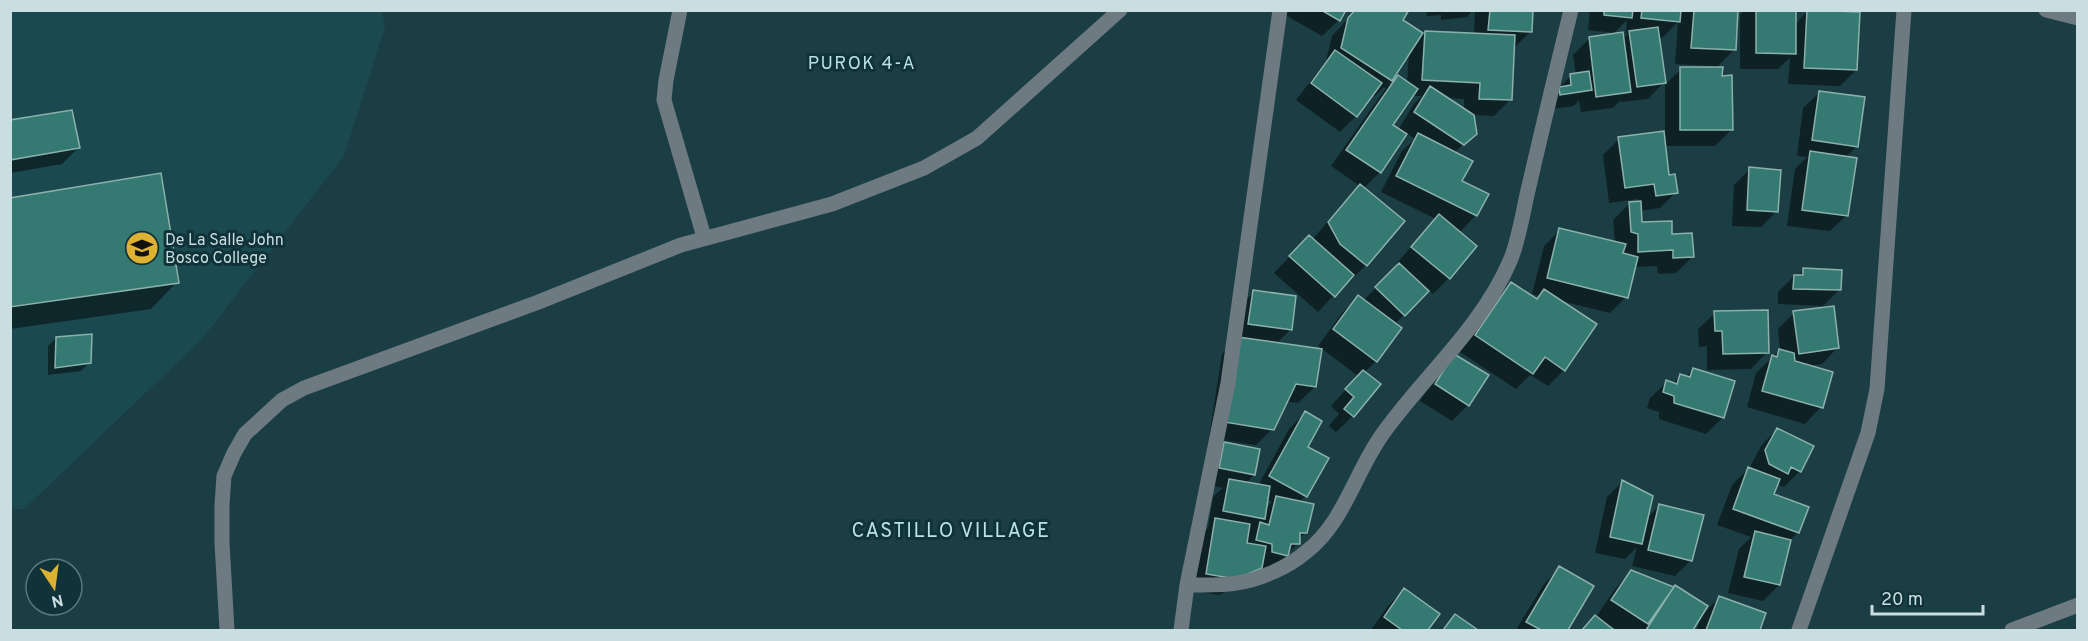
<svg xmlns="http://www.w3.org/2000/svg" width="2088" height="641" font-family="Overpass,sans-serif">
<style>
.built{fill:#1b4950}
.shadow{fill:#0007;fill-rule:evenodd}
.building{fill:#347a72;stroke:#8cb1ac;stroke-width:1.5}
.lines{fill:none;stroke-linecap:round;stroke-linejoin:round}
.minor{stroke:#6e7a82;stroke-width:15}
.labels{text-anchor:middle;stroke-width:6;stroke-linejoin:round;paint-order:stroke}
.poi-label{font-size:16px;fill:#cadde0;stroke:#103339;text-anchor:start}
.neighbourhood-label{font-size:18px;letter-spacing:1.5px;fill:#bbe1e8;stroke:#103339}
.quarter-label{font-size:20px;letter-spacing:1.5px;fill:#bbe1e8;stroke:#103339}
</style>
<rect width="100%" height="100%" fill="#1b3e44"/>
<path class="built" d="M11 11H382L385 27 344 156 202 339 24 509H11Z"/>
<path class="shadow" d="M1287 10H1344L1339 20 1322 36 1285 15Z
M1356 10 1401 20 1423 35 1426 32 1474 34 1475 10H1532L1530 32 1514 48 1510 100 1494 116 1473 115 1475 133 1454 153 1460 182 1476 215 1459 233 1449 278 1433 294 1428 290 1395 324 1376 361 1364 373 1353 416 1336 432 1329 426 1339 414 1331 406 1358 376 1318 346 1342 313 1358 297 1363 301 1398 265 1396 264 1436 219 1381 192 1402 151 1415 139 1406 133 1380 172 1363 189 1403 221 1366 265 1350 281 1348 280 1318 312 1274 273 1293 253 1312 240 1344 202 1360 186 1331 166 1386 88 1384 87 1375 96 1372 94 1356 116 1340 132 1296 100 1326 61 1332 36ZM1409 52 1407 84 1398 77 1388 87ZM1411 96H1422L1414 104 1398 130 1391 125ZM1445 98 1464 99V110Z
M1426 10H1473L1467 17 1441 20V15L1427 16Z
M1590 10H1736L1734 50 1716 68 1721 77 1732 129 1715 146H1664L1668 177 1676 192 1660 208 1640 211V224L1671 235 1692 257 1676 273 1658 274 1657 266 1634 267 1626 297 1610 313 1561 301 1564 370 1548 386 1530 375 1516 389 1460 352 1495 300 1511 284 1535 300 1539 296 1532 294 1544 246 1560 230 1615 243 1613 220 1630 203H1639L1638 199 1609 203 1603 155 1619 139 1665 133V85L1681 69 1712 68V66L1675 64 1678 22 1662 38 1658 37 1664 82 1648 99 1621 102V100L1613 108 1581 112 1579 100 1574 106 1544 110 1554 92 1571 76 1576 75 1573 55 1590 38 1622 39 1628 34H1626L1627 20 1614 33 1588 30Z
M1745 10H1795V24L1808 11 1856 70 1840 86 1788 84 1790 58 1778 69H1740V15Z
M1820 92 1857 146 1845 158 1847 215 1830 231 1787 226 1795 169 1807 157 1797 156 1803 108Z
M10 121 78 148 62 164 10 173Z
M1750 169 1777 211 1761 227 1732 226 1734 185Z
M10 200 177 282 151 309 10 329Z
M1804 270 1839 290 1823 306 1778 304V292L1794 276H1798Z
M1254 292 1290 330 1276 344 1315 387 1298 403 1286 401 1272 429 1256 445 1209 438 1222 354 1236 340 1238 308Z
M1715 313 1767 352 1751 369 1707 370V346L1699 347 1698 329Z
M1794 313 1838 347 1822 364 1807 366 1821 407 1805 424 1747 407 1756 373 1780 350 1778 329Z
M56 338 89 363 81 371 48 375V346Z
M1455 355 1468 405 1452 421 1420 401 1438 372Z
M1693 370 1733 382 1722 418 1706 434 1659 419V412L1647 408 1650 398 1667 382 1673 384 1680 376 1686 377Z
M1305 413 1306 496 1299 502 1306 532 1298 540V543L1271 572 1260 569 1244 584 1218 595 1191 590 1200 536 1208 528 1213 497 1223 488 1204 484 1208 460 1225 444 1254 475 1245 484 1258 486 1289 429ZM1267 499 1272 502 1265 509Z
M1777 429 1800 471 1784 487 1777 484 1773 495 1798 532 1790 540 1779 585 1763 601 1728 593 1739 549 1751 537 1717 525 1732 485 1748 469 1751 470 1750 467 1761 446Z
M1623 481 1646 519 1659 506 1691 560 1675 576 1632 566 1637 547 1625 559 1595 553 1607 497Z
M1560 568 1592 586 1566 630H1516L1544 584Z
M1631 572 1674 588 1704 613 1719 598 1764 614 1758 630H1697L1701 615 1691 630H1642L1641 628 1639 630H1617L1605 622 1604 624 1611 630H1582L1596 617 1615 589Z
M1404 590 1438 614 1426 630H1371L1388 606Z
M1455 616 1475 630H1441Z"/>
<path class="building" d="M1321 10H1346L1340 21Z
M1355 10H1409L1403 20 1423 33 1392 81 1341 48 1348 18Z
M1490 10H1533L1532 32 1488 30Z
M1604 10H1633L1632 18 1604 15Z
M1642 10H1681L1680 22 1641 18Z
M1694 10H1738L1736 50 1691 48Z
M1756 10H1796V54L1756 53Z
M1807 10 1860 12 1857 70 1804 68Z
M1658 27 1666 83 1637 87 1629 31Z
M1425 31 1515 35 1512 100 1479 99 1480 83 1422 80Z
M1623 32 1631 92 1596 97 1589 37Z
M1335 50 1382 83 1357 117 1311 83Z
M1680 67H1723L1722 76 1732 75 1733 130H1680Z
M1589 71 1592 90 1560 95 1559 87 1571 85 1570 74Z
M1398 75 1418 89 1393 125 1407 134 1381 173 1346 150Z
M1430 86 1474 115 1477 134 1464 145 1414 112Z
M1819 91 1865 97 1858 147 1812 140Z
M72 110 80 148 10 160V120Z
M1664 131 1669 175 1675 174 1678 193 1656 196 1654 184 1625 188 1618 137Z
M1418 133 1473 161 1462 181 1489 194 1477 216 1396 176Z
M1810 151 1857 158 1848 216 1802 210Z
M1749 167 1781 170 1778 212 1747 210Z
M161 173 179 283 10 307V198Z
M1360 184 1405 221 1367 266 1340 244 1328 222Z
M1641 201 1642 222 1672 221V234L1692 233 1694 257 1673 258V250L1638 252V234L1631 232 1629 202Z
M1439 214 1477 246 1450 279 1411 247Z
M1559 228 1626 244 1623 253 1638 257 1628 298 1547 278Z
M1309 235 1354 275 1335 297 1289 256Z
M1399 263 1429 291 1405 316 1375 287Z
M1803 268 1842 270 1841 290 1793 289 1794 275H1803Z
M1511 282 1537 299 1544 289 1597 324 1565 371 1545 357 1533 374 1475 335Z
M1253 290 1296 296 1292 330 1248 324Z
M1358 295 1402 328 1377 362 1333 329Z
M1834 306 1839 348 1799 354 1793 311Z
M1768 310 1769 353 1723 354 1722 331H1715L1714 311Z
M92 334 91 363 55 368 56 337Z
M1238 337 1322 349 1316 387 1296 384 1274 430 1224 422Z
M1779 349 1794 353 1795 361 1833 372 1823 408 1762 391 1772 355 1777 357Z
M1454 354 1489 375 1469 406 1435 384Z
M1693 368 1735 381 1724 418 1674 403V396L1663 392 1666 380 1677 384 1680 374 1690 377Z
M1363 370 1381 384 1354 417 1344 409 1354 397 1345 389Z
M1305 411 1322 421 1308 447 1329 458 1307 497 1269 476Z
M1777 428 1814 446 1801 472 1791 467 1788 474 1769 464 1765 450Z
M1224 442 1260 449 1255 475 1219 468Z
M1748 467 1780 479 1774 494 1809 507 1799 533 1733 509Z
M1229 479 1270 486 1265 519 1223 511Z
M1622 480 1653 496 1642 544 1610 537Z
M1276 496 1314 504 1307 533H1300V544H1291L1288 556 1272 552V544L1256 540 1260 522 1269 525Z
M1659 504 1704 515 1692 561 1648 550Z
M1215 518 1250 524 1247 543 1266 546 1262 568 1236 579 1206 574Z
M1755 531 1791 540 1780 585 1744 577Z
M1559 566 1594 586 1568 630H1541L1526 622Z
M1631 570 1674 587 1648 624 1611 600Z
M1675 585 1708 606 1693 630H1646Z
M1404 588 1440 614 1428 630H1402L1384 617Z
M1719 596 1766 613 1760 630H1706Z
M1455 614 1478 630H1443Z
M1595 615 1614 630H1582Z"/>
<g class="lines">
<path class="minor" d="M680 10 666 80 664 100 704 237
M2046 10 2078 18
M1187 585C1203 585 1221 586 1237 583 1261 579 1287 568 1306 552 1345 522 1355 471 1384 432 1425 375 1482 327 1510 261 1519 241 1524 205 1530 182 1543 125 1557 68 1571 10
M227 630 222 543V505L224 476 234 453 245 434 282 400 304 388 536 303 681 245 832 204 924 168 977 138 1120 10
M1181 630 1187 585 1228 383 1280 10
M1799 630 1868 433 1877 389 1904 10
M2012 630 2078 605"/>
</g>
<defs>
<g id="university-disc" transform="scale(1.725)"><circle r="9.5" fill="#ddb233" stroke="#103339"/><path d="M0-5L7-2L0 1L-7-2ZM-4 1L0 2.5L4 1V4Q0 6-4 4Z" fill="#111"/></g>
</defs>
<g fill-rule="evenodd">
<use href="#university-disc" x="142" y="248"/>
</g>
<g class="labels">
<g class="poi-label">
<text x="165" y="245">De La Salle John<tspan x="165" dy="18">Bosco College</tspan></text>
</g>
<g class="neighbourhood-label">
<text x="862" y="69">PUROK 4-A</text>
</g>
<g class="quarter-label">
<text x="951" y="537">CASTILLO VILLAGE</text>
</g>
</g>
<rect width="2088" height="641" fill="none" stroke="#cadde0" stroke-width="24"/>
<g transform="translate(54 587) rotate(167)"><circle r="28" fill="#103339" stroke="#5a777c" stroke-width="1.5"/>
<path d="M0-4.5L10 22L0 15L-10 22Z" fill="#ddb233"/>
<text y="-9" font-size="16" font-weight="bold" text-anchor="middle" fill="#cadde0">N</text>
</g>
<path d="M1872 605v9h111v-9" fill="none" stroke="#cadde0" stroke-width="3"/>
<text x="1881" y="605" font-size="18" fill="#cadde0" stroke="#103339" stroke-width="4.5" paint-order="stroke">20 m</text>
</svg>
